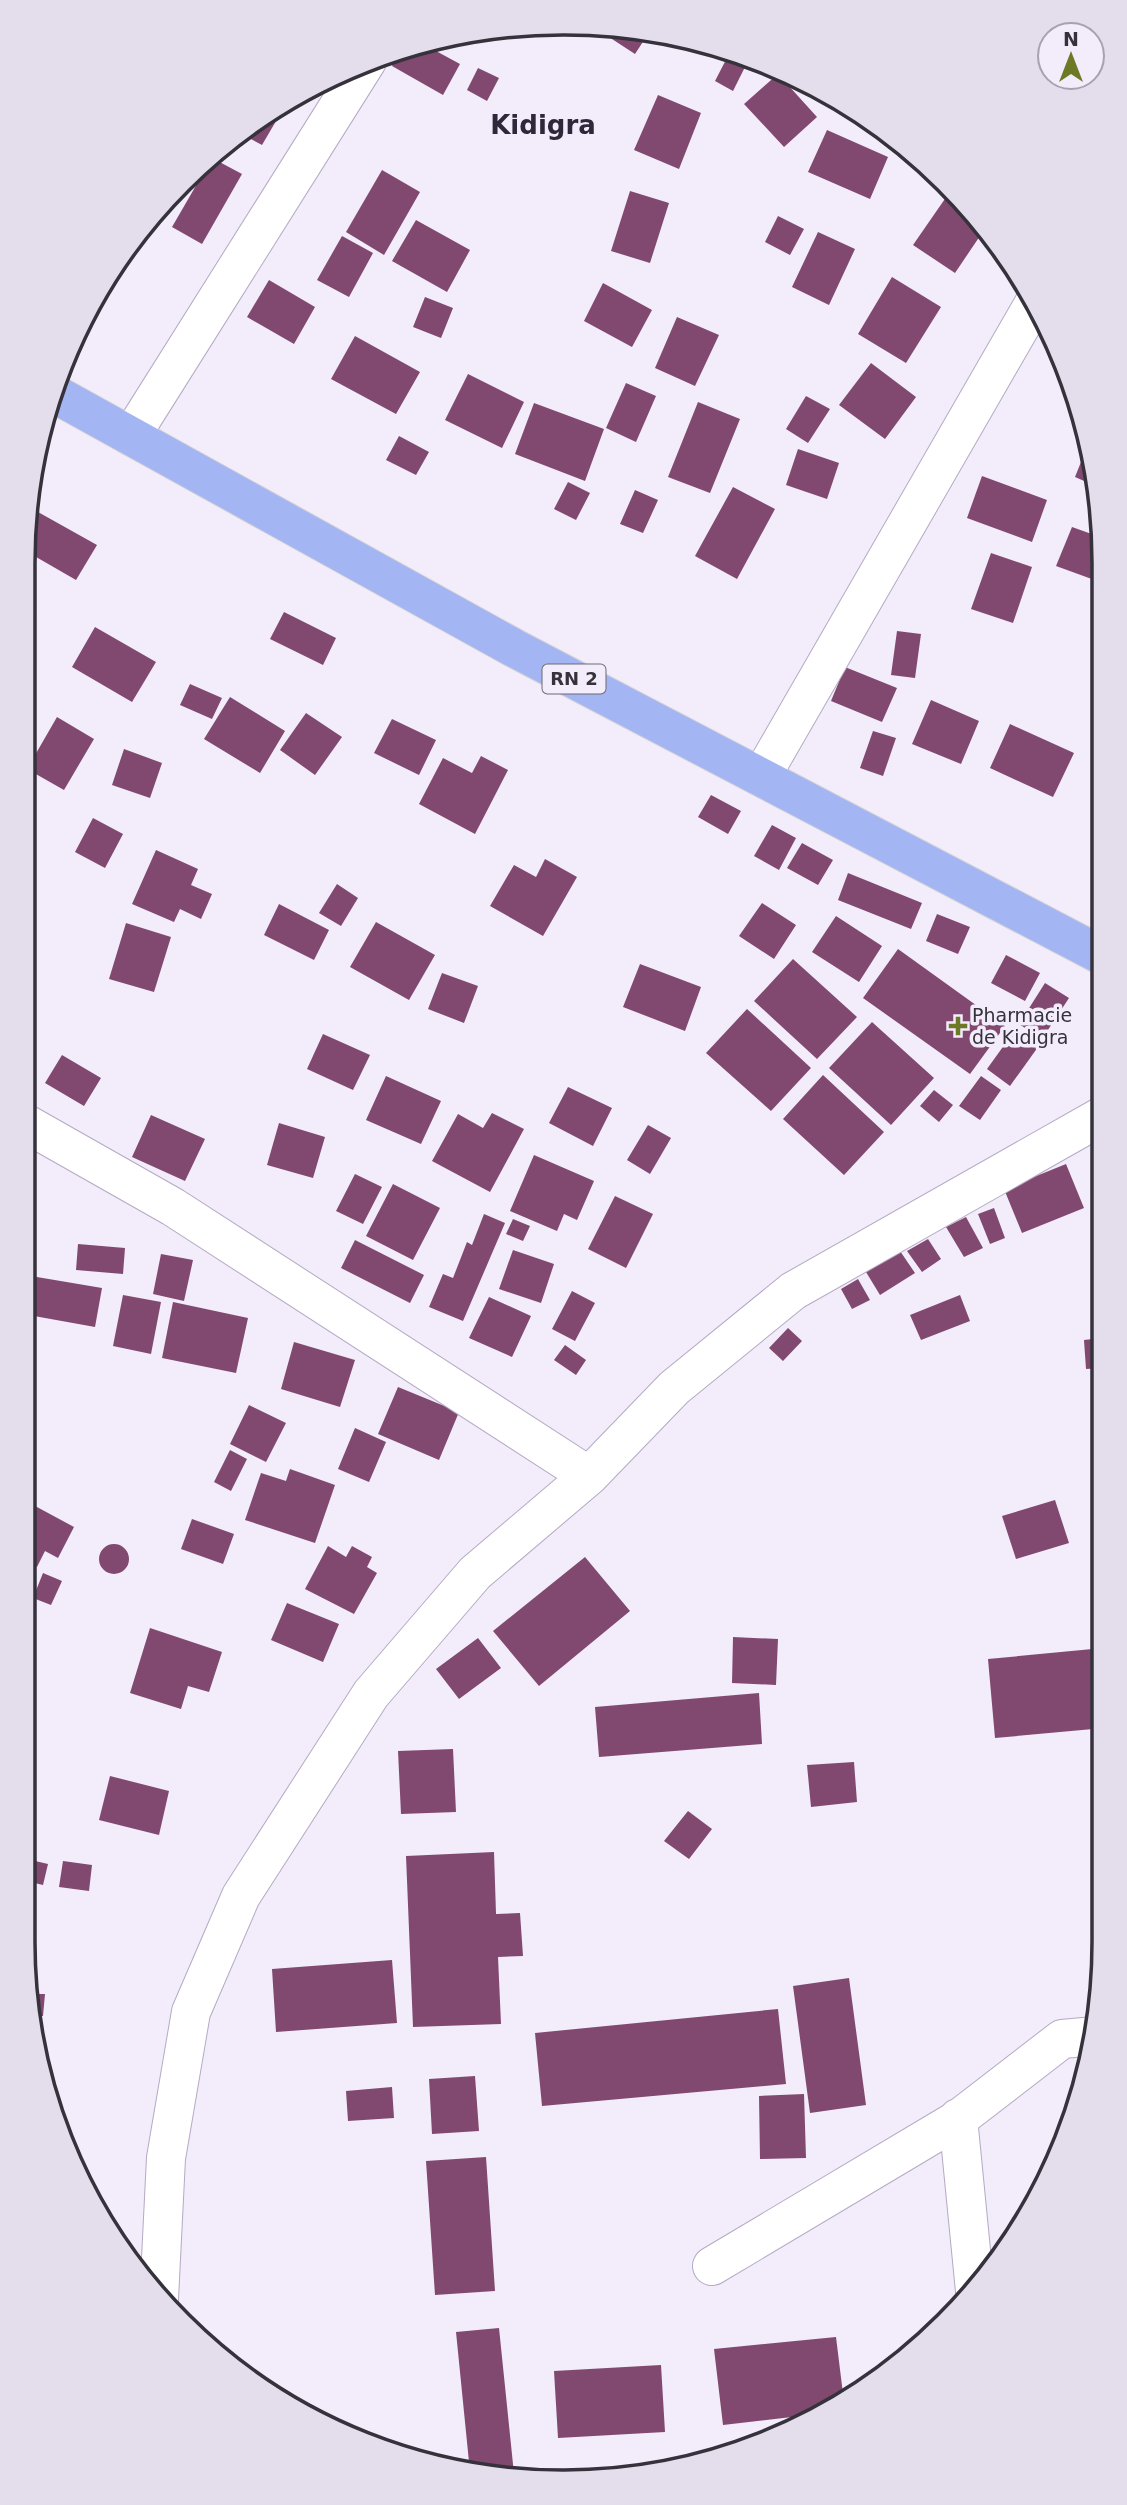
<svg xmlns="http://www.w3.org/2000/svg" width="1127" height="2505" font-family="'DejaVu Sans',sans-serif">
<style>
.building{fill:#814970}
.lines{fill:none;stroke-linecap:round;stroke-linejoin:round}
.minor-casing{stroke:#b5aac3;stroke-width:40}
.major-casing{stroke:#d3d2d4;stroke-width:40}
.minor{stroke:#fff;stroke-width:38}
.major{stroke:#a4b5f3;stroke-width:38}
.poi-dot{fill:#6e7925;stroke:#f2ecfb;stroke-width:2.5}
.labels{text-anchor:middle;stroke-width:7;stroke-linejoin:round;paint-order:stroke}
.shield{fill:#f2ecfb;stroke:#6e6a75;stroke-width:2}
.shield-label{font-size:18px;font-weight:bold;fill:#36323c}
.poi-label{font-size:19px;fill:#36323c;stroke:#f2ecfb;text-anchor:start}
.district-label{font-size:26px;font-weight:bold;fill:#2f273a;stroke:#f2ecfb}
.rim{fill:none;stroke:#36323c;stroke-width:3.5}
</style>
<rect width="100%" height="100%" fill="#f2ecfb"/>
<path class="building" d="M592 26 650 31 635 54Z
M423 44 460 64 443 95 392 66 400 51Z
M730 52 749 59 733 91 715 81Z
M478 68 499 78 487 101 467 90Z
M778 74 817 117 784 147 744 104Z
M658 95 701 113 679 169 634 150Z
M284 103 286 104 262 145 240 133 263 114Z
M827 130 888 157 870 199 808 172Z
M212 158 242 174 202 244 172 227Z
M382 170 420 192 384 255 346 232Z
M630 191 669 203 650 263 611 251Z
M949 193 986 227 955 273 913 245Z
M778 216 804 229 790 255 765 242Z
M416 220 470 250 447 292 392 261Z
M818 232 855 249 829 305 792 287Z
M342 236 373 253 349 297 317 280Z
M892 277 941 307 906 363 858 334Z
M269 280 315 307 294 344 247 317Z
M603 283 652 310 632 347 584 321Z
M425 297 453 308 441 338 413 327Z
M677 317 719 335 695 386 655 368Z
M355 336 420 372 396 414 331 379Z
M871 363 916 397 885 439 839 405Z
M468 374 524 402 502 448 445 420Z
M626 383 656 396 636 442 606 428Z
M806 396 830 409 808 443 786 429Z
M698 402 740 419 710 493 668 477Z
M534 403 604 429 585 481 515 454Z
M399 436 429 452 416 475 386 460Z
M1087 447 1098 487 1075 477Z
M798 449 839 463 827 499 786 485Z
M982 476 1047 500 1032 542 967 518Z
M568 482 590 493 576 520 554 509Z
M733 487 775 509 737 579 695 556Z
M635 490 658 500 643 533 620 524Z
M38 512 97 545 76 580 24 550 26 533Z
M1072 527 1100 537V582L1056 566Z
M991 553 1032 567 1013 623 971 609Z
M284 612 336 638 323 665 270 639Z
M95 627 156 662 132 702 72 667Z
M897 631 921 634 915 678 891 675Z
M845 667 897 688 882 722 831 701Z
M190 684 222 698 212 719 180 705Z
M230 697 285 731 260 773 204 739Z
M931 700 979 721 961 764 912 744Z
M306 713 342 737 315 775 280 750Z
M57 717 94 739 64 790 27 769Z
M392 719 436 740 419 775 374 753Z
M1010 724 1074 753 1053 797 990 768Z
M873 731 896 738 883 776 860 768Z
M124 749 162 763 150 798 112 785Z
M481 756 508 770 475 834 419 804 443 758 472 773Z
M711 795 741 811 728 834 698 817Z
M93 818 123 834 105 868 75 852Z
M772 825 796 838 779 870 754 856Z
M802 843 833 860 818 885 787 868Z
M156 850 198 869 191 885 212 894 201 919 180 909 174 922 132 904Z
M545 859 577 877 543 936 490 906 514 865 536 877Z
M848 873 922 903 911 929 838 900Z
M337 884 358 898 341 926 319 913Z
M762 903 796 925 774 959 739 936Z
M279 904 329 930 314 960 264 935Z
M937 914 970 927 958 954 926 941Z
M836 916 882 946 859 982 812 952Z
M376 922 435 955 409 1000 350 967Z
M126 923 171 937 154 992 109 979Z
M898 949 1005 1026 970 1074 863 998Z
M1006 955 1040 973 1025 1001 991 983Z
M793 959 857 1017 817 1059 754 1001Z
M640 964 701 987 685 1031 623 1007Z
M442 973 478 986 464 1023 428 1009Z
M1045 983 1069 998 1042 1039 1019 1024Z
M747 1009 811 1068 771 1111 706 1053Z
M872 1022 934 1078 891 1125 829 1068Z
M1015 1030 1038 1047 1010 1086 987 1069Z
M323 1034 370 1055 353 1090 307 1069Z
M62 1055 101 1078 84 1106 45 1083Z
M823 1075 884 1132 844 1175 783 1119Z
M386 1076 441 1101 421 1144 366 1120Z
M981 1076 1001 1090 980 1120 959 1106Z
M568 1087 612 1108 593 1146 549 1123Z
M934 1090 953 1105 939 1122 920 1106Z
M492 1113 524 1129 490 1192 432 1161 458 1114 483 1128Z
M151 1115 205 1139 185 1181 132 1157Z
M279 1123 325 1137 313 1178 267 1165Z
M648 1125 671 1138 650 1174 627 1160Z
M534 1155 594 1181 577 1220 564 1214 557 1231 510 1211Z
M1066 1164 1084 1208 1022 1233 1004 1189Z
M355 1174 382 1187 363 1224 336 1211Z
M393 1184 440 1208 413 1260 366 1236Z
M615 1196 653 1214 626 1268 588 1249Z
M994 1208 1005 1238 990 1244 978 1214Z
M484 1214 505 1223 463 1321 429 1307 443 1274 453 1278 467 1242 472 1245Z
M966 1217 983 1248 964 1257 946 1227Z
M513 1219 530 1226 523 1241 506 1234Z
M928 1239 941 1259 922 1272 907 1251Z
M355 1240 424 1275 410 1303 341 1268Z
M78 1244 125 1248 123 1274 76 1270Z
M513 1250 554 1264 541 1303 499 1289Z
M900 1251 915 1273 880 1295 866 1272Z
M161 1254 193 1260 184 1301 153 1294Z
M25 1275 102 1288 95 1327 23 1314Z
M858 1279 870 1300 852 1309 841 1289Z
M572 1291 595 1303 575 1341 552 1329Z
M123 1295 161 1302 151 1354 113 1346Z
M960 1295 970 1321 921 1340 910 1315Z
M489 1297 531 1316 512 1357 469 1338Z
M173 1302 248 1318 236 1373 162 1358Z
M788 1328 802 1341 783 1361 769 1348Z
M1102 1338V1368L1086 1369 1084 1340Z
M294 1342 355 1360 340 1407 281 1389Z
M565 1345 586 1360 576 1375 554 1360Z
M398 1387 459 1412 439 1460 378 1434Z
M249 1405 286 1423 266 1462 230 1444Z
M355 1428 386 1442 369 1482 338 1469Z
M230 1450 247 1459 231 1491 214 1482Z
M290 1469 335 1485 315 1543 245 1520 261 1473 286 1481Z
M24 1500 74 1527 58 1558 45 1551 37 1567 23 1559Z
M1055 1500 1069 1543 1016 1559 1002 1516Z
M192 1519 234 1534 223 1564 181 1549Z
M99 1559a15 15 0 1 1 30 0a15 15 0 1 1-30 0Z
M328 1546 346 1557 352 1546 372 1557 367 1567 377 1573 354 1614 305 1589Z
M585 1557 630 1611 539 1686 493 1631Z
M43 1573 62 1581 51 1605 33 1598Z
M287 1603 339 1624 323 1662 271 1640Z
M150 1628 222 1652 209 1692 188 1686 181 1709 130 1693Z
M733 1637 778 1639 776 1685 732 1683Z
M478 1638 501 1668 459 1699 436 1669Z
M1103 1648 1104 1728 995 1738 988 1659Z
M759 1693 762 1744 599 1757 595 1707Z
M453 1749 456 1812 401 1814 398 1751Z
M854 1762 857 1802 811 1807 807 1765Z
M110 1776 169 1791 159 1835 99 1820Z
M688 1811 712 1829 689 1859 664 1841Z
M494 1852 496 1914 520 1913 523 1956 498 1957 501 2024 413 2027 406 1856Z
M31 1860 48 1864 43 1885 26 1881Z
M63 1861 92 1865 89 1891 59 1887Z
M23 1937 31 1939 26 1959 23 1941Z
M392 1960 397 2023 276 2032 272 1969Z
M849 1978 866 2105 810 2113 793 1986Z
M31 1994H45L43 2016H35Z
M778 2009 786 2084 542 2106 535 2033Z
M475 2076 479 2131 432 2134 429 2079Z
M392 2087 394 2118 348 2121 346 2091Z
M804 2094 806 2158 760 2159 759 2096Z
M63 2141H73L74 2165Z
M486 2157 495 2291 435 2295 426 2161Z
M499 2328 514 2474 470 2472 456 2332Z
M836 2337 844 2402 834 2410 826 2413 723 2425 714 2349Z
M661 2365 665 2432 558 2438 554 2371Z"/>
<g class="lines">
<g class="minor-casing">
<path id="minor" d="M131 436 367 61
M761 777 1033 305
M23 1122 173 1207 589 1476
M958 2118 975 2291
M712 2266 957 2120 1062 2039 1095 2036
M159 2299 166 2158 191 2012 241 1896 371 1694 475 1573 589 1476 674 1388 793 1291 1102 1116"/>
</g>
<g class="major-casing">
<path id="major" d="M53 393 514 648 1101 955"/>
</g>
<use href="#minor" class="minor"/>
<use href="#major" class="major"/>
</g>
<path class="poi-dot" d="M954.5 1015.5h7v7h7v7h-7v7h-7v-7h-7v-7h7z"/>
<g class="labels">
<rect class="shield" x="542.5" y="664.5" width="63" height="29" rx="5"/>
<g class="shield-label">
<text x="574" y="685">RN 2</text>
</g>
<g class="poi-label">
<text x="972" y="1022">Pharmacie<tspan x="972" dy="22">de Kidigra</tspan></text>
</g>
<g class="district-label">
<text x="543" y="134">Kidigra</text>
</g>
</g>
<path d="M0 0H1127V2505H0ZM563 35H564A528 528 0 0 1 1092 563V1942A528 528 0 0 1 564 2470H563A528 528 0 0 1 35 1942V563A528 528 0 0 1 563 35Z" fill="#e3ddec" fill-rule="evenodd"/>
<path class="rim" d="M563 35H564A528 528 0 0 1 1092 563V1942A528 528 0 0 1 564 2470H563A528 528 0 0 1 35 1942V563A528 528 0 0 1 563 35Z"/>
<g transform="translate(1071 56)"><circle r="33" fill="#f2ecfb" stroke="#a7a2af" stroke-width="2"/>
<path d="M0-5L12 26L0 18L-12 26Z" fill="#6e7925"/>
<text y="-10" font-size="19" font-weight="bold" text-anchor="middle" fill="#36323c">N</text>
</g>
</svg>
